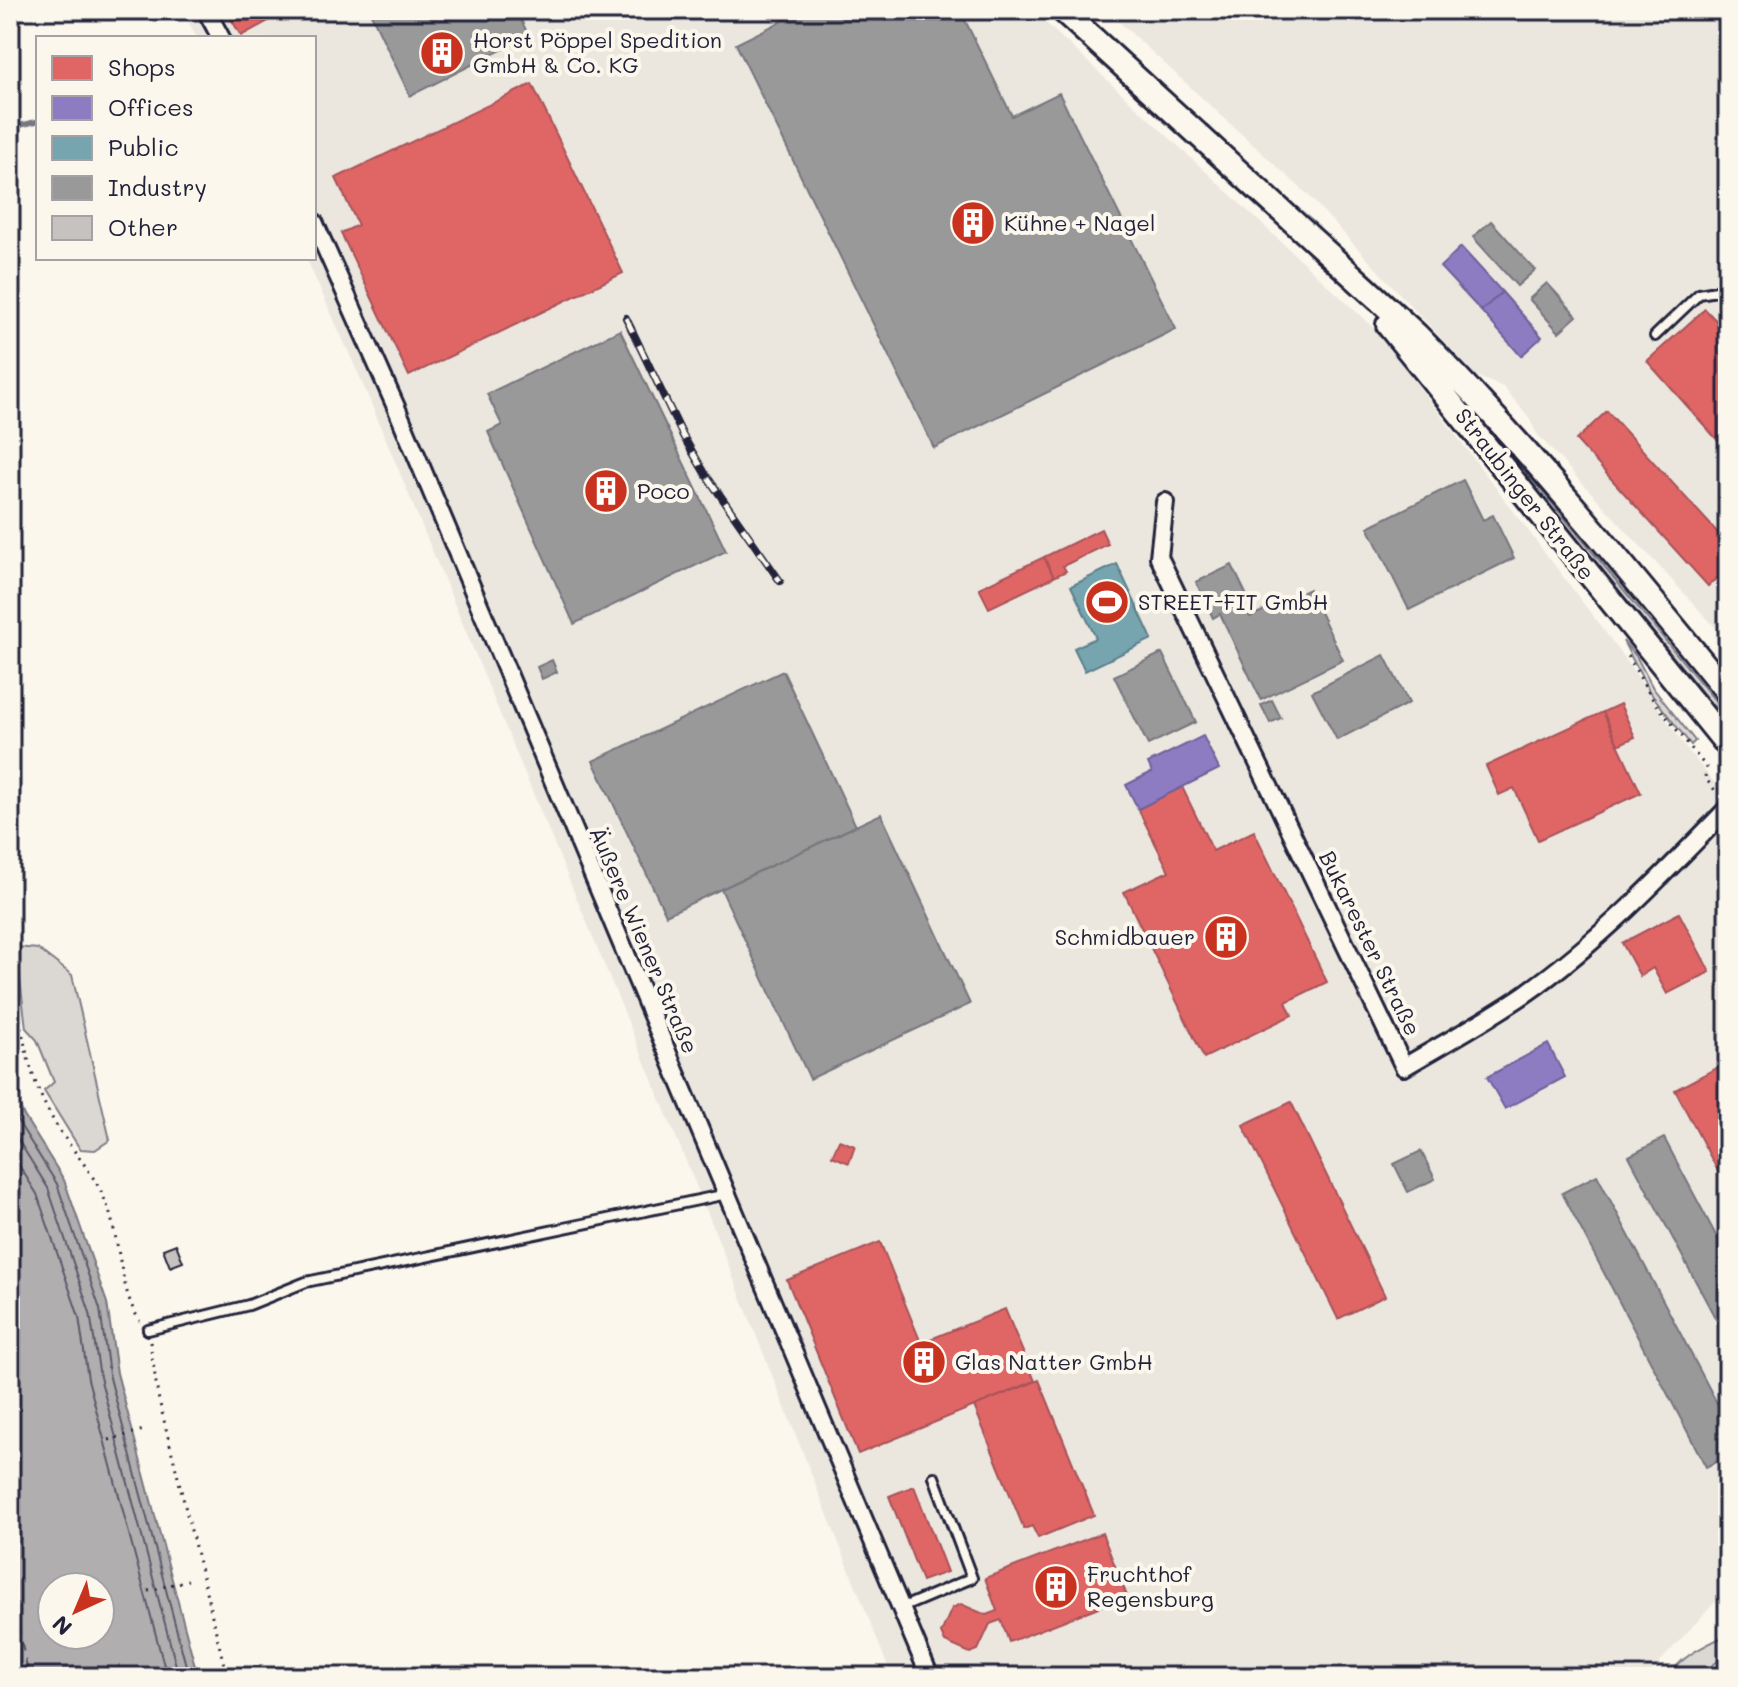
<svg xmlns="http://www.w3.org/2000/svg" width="1738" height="1687" font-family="Mali,sans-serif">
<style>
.built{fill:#ebe7df}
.green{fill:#dbd8d3;stroke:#7e7d87;stroke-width:2}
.water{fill:#b1aeb0;stroke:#787681;stroke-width:2;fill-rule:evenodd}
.shops{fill:#e06666;stroke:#a75259;stroke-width:2}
.offices{fill:#8e7cc3;stroke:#6e619a;stroke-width:2}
.public{fill:#76a5af;stroke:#5d7e8c;stroke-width:2}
.industry{fill:#999;stroke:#75757d;stroke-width:2}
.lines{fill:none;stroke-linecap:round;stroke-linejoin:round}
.shore{stroke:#5b5a6a;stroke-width:2}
.stream{stroke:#787681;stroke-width:5}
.ferry{stroke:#545364;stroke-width:2;stroke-dasharray:10 8;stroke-linecap:butt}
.building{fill:#c6c2c0;stroke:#22223b;stroke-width:2}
.service-casing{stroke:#22223b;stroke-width:14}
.minor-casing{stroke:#22223b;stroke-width:22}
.secondary-casing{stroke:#22223b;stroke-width:28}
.path{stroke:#22223b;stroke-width:3;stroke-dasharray:2 6;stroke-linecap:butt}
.service{stroke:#fbf7ec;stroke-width:8}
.minor{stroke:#fbf7ec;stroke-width:16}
.secondary{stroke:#fbf7ec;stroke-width:22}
.rail-casing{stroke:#22223b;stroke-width:8}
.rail{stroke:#fbf7ec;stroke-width:5;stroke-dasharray:15;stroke-linecap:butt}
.labels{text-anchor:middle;stroke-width:8;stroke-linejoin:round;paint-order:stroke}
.poi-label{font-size:22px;fill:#22223b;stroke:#fbf7ec;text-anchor:start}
.street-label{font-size:22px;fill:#22223b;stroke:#fbf7ec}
</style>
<rect width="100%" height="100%" fill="#fbf7ec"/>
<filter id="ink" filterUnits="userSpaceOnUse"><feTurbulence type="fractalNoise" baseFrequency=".0125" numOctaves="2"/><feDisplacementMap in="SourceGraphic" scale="16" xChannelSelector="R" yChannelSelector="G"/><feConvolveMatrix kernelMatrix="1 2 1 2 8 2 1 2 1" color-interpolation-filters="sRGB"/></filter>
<g filter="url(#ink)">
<path class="built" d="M182 10H1032L1377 331 1624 657 1686 748 1728 799V1588L1646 1677H892L708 1214 362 382 306 258H314V38H197Z
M1106 10H1728V641L1537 434 1528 416 1503 387 1476 376 1307 194Z"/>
<path class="green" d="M1523 474H1528L1727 715 1723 718 1572 533 1544 513 1518 480Z
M1623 641 1636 656 1653 688 1695 741 1691 745 1649 691Z
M16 947 38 949 72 975 110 1140 95 1150 80 1149 44 1091 54 1082 37 1040 26 1028Z
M1728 1634V1654L1696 1677H1669C1680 1655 1708 1645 1728 1634Z"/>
<path class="water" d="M10 1080 24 1116 64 1180 107 1303 117 1373 198 1677H10ZM52 1587H100V1635H52Z"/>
<path class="shops" d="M226 10H269L274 18 241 36Z
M532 84 623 273 409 376 341 233 358 225 336 178Z
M1705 309 1726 331 1728 329V452L1647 361Z
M1607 411 1728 544V568L1708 586 1576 440Z
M1101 529 1108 544 1063 566 1066 571 1054 577 1044 557Z
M1044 557 1054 577 989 608 979 588Z
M1620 704 1635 737 1618 745 1603 712Z
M1603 712 1641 793 1538 840 1514 788 1499 795 1486 766Z
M1182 787 1213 851 1254 831 1327 982 1286 1002 1292 1015 1204 1058 1124 892 1169 871 1138 809Z
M1679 913 1710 972 1667 994 1653 968 1640 976 1622 943Z
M1728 1062V1190L1675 1090Z
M1291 1102 1385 1296 1338 1319 1243 1125Z
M839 1140 855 1146 849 1163 832 1156Z
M880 1242 921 1343 1005 1309 1035 1381 858 1454 787 1280Z
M1039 1380 1094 1515 1038 1538 1032 1526 1024 1529 974 1406Z
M914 1486 947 1572 922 1581 889 1496Z
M1102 1533 1127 1596 1009 1642 1001 1620 990 1624 978 1650 970 1653 945 1642 941 1633 952 1608 961 1604 986 1615 997 1611 985 1578Z"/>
<path class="offices" d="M1461 247 1502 292 1481 311 1440 267Z
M1502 292 1542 337 1521 356 1481 311Z
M1203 736 1219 769 1138 809 1126 785 1152 772 1148 763Z
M1548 1044 1565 1077 1505 1109 1487 1077Z"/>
<path class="public" d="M1117 564 1152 639 1085 671 1074 648 1096 638 1071 586Z"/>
<path class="industry" d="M369 10H516L529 36 410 96Z
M804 10H960L1012 116 1059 93 1176 329 934 448 736 44Z
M1491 221 1535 270 1517 286 1473 237Z
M1547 283 1577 316 1559 332 1529 299Z
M620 330 726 551 574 624 488 432 502 425 487 394Z
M1463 480 1483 520 1493 515 1514 558 1409 610 1368 527Z
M1232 565 1249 600 1243 603 1250 617 1309 589 1343 660 1261 700 1220 614 1213 618 1196 582Z
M1162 653 1196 722 1148 745 1114 676Z
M1384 655 1409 703 1337 740 1312 692Z
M552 660 557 672 542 679 537 667Z
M783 671 856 826 666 915 593 761Z
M1272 700 1281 718 1270 723 1261 705Z
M881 814 970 1004 810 1079 721 889Z
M1664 1138 1728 1258V1342L1629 1156Z
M1421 1151 1435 1179 1408 1192 1394 1164Z
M1597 1175 1728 1424V1456L1706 1467 1562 1193Z"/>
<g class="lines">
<path class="shore" d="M10 1102 17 1120 57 1184 100 1309 109 1374 189 1677
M10 1127 48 1188 90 1313 100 1377 179 1677
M10 1151 37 1194 79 1317 88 1379 167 1677"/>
<path class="stream" d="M10 128 38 121"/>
<path class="ferry" d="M10 1589 29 1677"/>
</g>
<path class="building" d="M176 1244 183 1262 170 1267 163 1249Z"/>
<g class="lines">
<g class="service-casing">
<path id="service" d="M1655 336 1699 294 1728 289
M148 1330 249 1305 306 1282 727 1194
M901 1608 972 1578 934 1477"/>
</g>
<g class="minor-casing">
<path id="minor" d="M206 10 221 38
M314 222 396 407 930 1677
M1165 502 1159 557 1404 1067C1445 1043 1487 1020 1525 994 1600 941 1665 873 1728 808"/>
</g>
<g class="secondary-casing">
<path id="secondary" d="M1062 10 1416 334C1528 447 1628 570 1728 693
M1388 325 1728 746"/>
</g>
<path class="path" d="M1628 656 1651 697 1706 767 1705 778 1718 794
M10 956C19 1011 23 1067 51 1116 66 1144 91 1168 104 1198 121 1235 118 1289 140 1321
M150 1342 158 1396 227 1677
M109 1440 147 1429
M148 1591 188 1580"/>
<use href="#service" class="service"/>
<use href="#minor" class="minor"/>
<use href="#secondary" class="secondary"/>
<g class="rail-casing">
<path id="rail" d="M626 318 683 436 706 475 780 581"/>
</g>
<use href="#rail" class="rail"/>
</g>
</g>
<defs>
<g id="building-disc" transform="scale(2.3)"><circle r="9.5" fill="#c8321e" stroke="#fbf7ec"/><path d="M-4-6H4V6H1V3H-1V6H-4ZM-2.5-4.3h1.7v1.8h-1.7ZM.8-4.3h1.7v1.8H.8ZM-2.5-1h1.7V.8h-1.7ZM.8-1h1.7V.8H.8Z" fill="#fff"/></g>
<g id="stadium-disc" transform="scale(2.3)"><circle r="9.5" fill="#c8321e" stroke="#fbf7ec"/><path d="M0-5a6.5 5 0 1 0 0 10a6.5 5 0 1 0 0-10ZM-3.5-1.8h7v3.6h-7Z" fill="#fff"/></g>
</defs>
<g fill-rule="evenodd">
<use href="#building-disc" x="442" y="53"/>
<use href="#building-disc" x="973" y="223"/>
<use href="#building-disc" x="606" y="491"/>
<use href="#stadium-disc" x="1107" y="602"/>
<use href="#building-disc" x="1226" y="937"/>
<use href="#building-disc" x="924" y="1362"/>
<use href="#building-disc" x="1056" y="1587"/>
</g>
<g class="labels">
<g class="poi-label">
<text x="473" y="48">Horst Pöppel Spedition<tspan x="473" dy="25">GmbH &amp; Co. KG</tspan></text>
<text x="1004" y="231">Kühne + Nagel</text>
<text x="637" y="499">Poco</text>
<text x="1138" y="610">STREET-FIT GmbH</text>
<text x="1195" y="945" text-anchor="end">Schmidbauer</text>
<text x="955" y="1370">Glas Natter GmbH</text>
<text x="1087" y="1582">Fruchthof<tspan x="1087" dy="25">Regensburg</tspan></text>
</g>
<g class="street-label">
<text transform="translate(1525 494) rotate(52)" y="8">Straubinger Straße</text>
<text transform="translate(644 940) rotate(67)" y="8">Äußere Wiener Straße</text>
<text transform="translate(1370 943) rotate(64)" y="8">Bukarester Straße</text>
</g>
</g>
<rect width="1738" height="1687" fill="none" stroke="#fbf7ec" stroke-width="40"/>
<rect x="20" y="20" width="1698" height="1647" fill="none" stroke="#22223b" stroke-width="3" filter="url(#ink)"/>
<rect x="36" y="36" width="280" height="224" fill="#fbf7ec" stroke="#a4a2a5" stroke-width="2"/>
<rect x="52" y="56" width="40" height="24" fill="#e06666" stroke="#a4a2a5" stroke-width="2"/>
<text x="108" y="76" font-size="24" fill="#22223b">Shops</text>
<rect x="52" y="96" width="40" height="24" fill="#8e7cc3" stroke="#a4a2a5" stroke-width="2"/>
<text x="108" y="116" font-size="24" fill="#22223b">Offices</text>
<rect x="52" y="136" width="40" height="24" fill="#76a5af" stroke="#a4a2a5" stroke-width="2"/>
<text x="108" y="156" font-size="24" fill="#22223b">Public</text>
<rect x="52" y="176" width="40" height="24" fill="#999999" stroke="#a4a2a5" stroke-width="2"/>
<text x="108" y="196" font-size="24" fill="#22223b">Industry</text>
<rect x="52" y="216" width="40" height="24" fill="#c6c2c0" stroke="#a4a2a5" stroke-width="2"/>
<text x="108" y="236" font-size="24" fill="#22223b">Other</text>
<g transform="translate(76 1611) rotate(224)"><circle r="38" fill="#fbf7ec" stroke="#a4a2a5" stroke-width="2"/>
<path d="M0-6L14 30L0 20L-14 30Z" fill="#c8321e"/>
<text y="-12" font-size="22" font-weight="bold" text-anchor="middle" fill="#22223b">N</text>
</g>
</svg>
